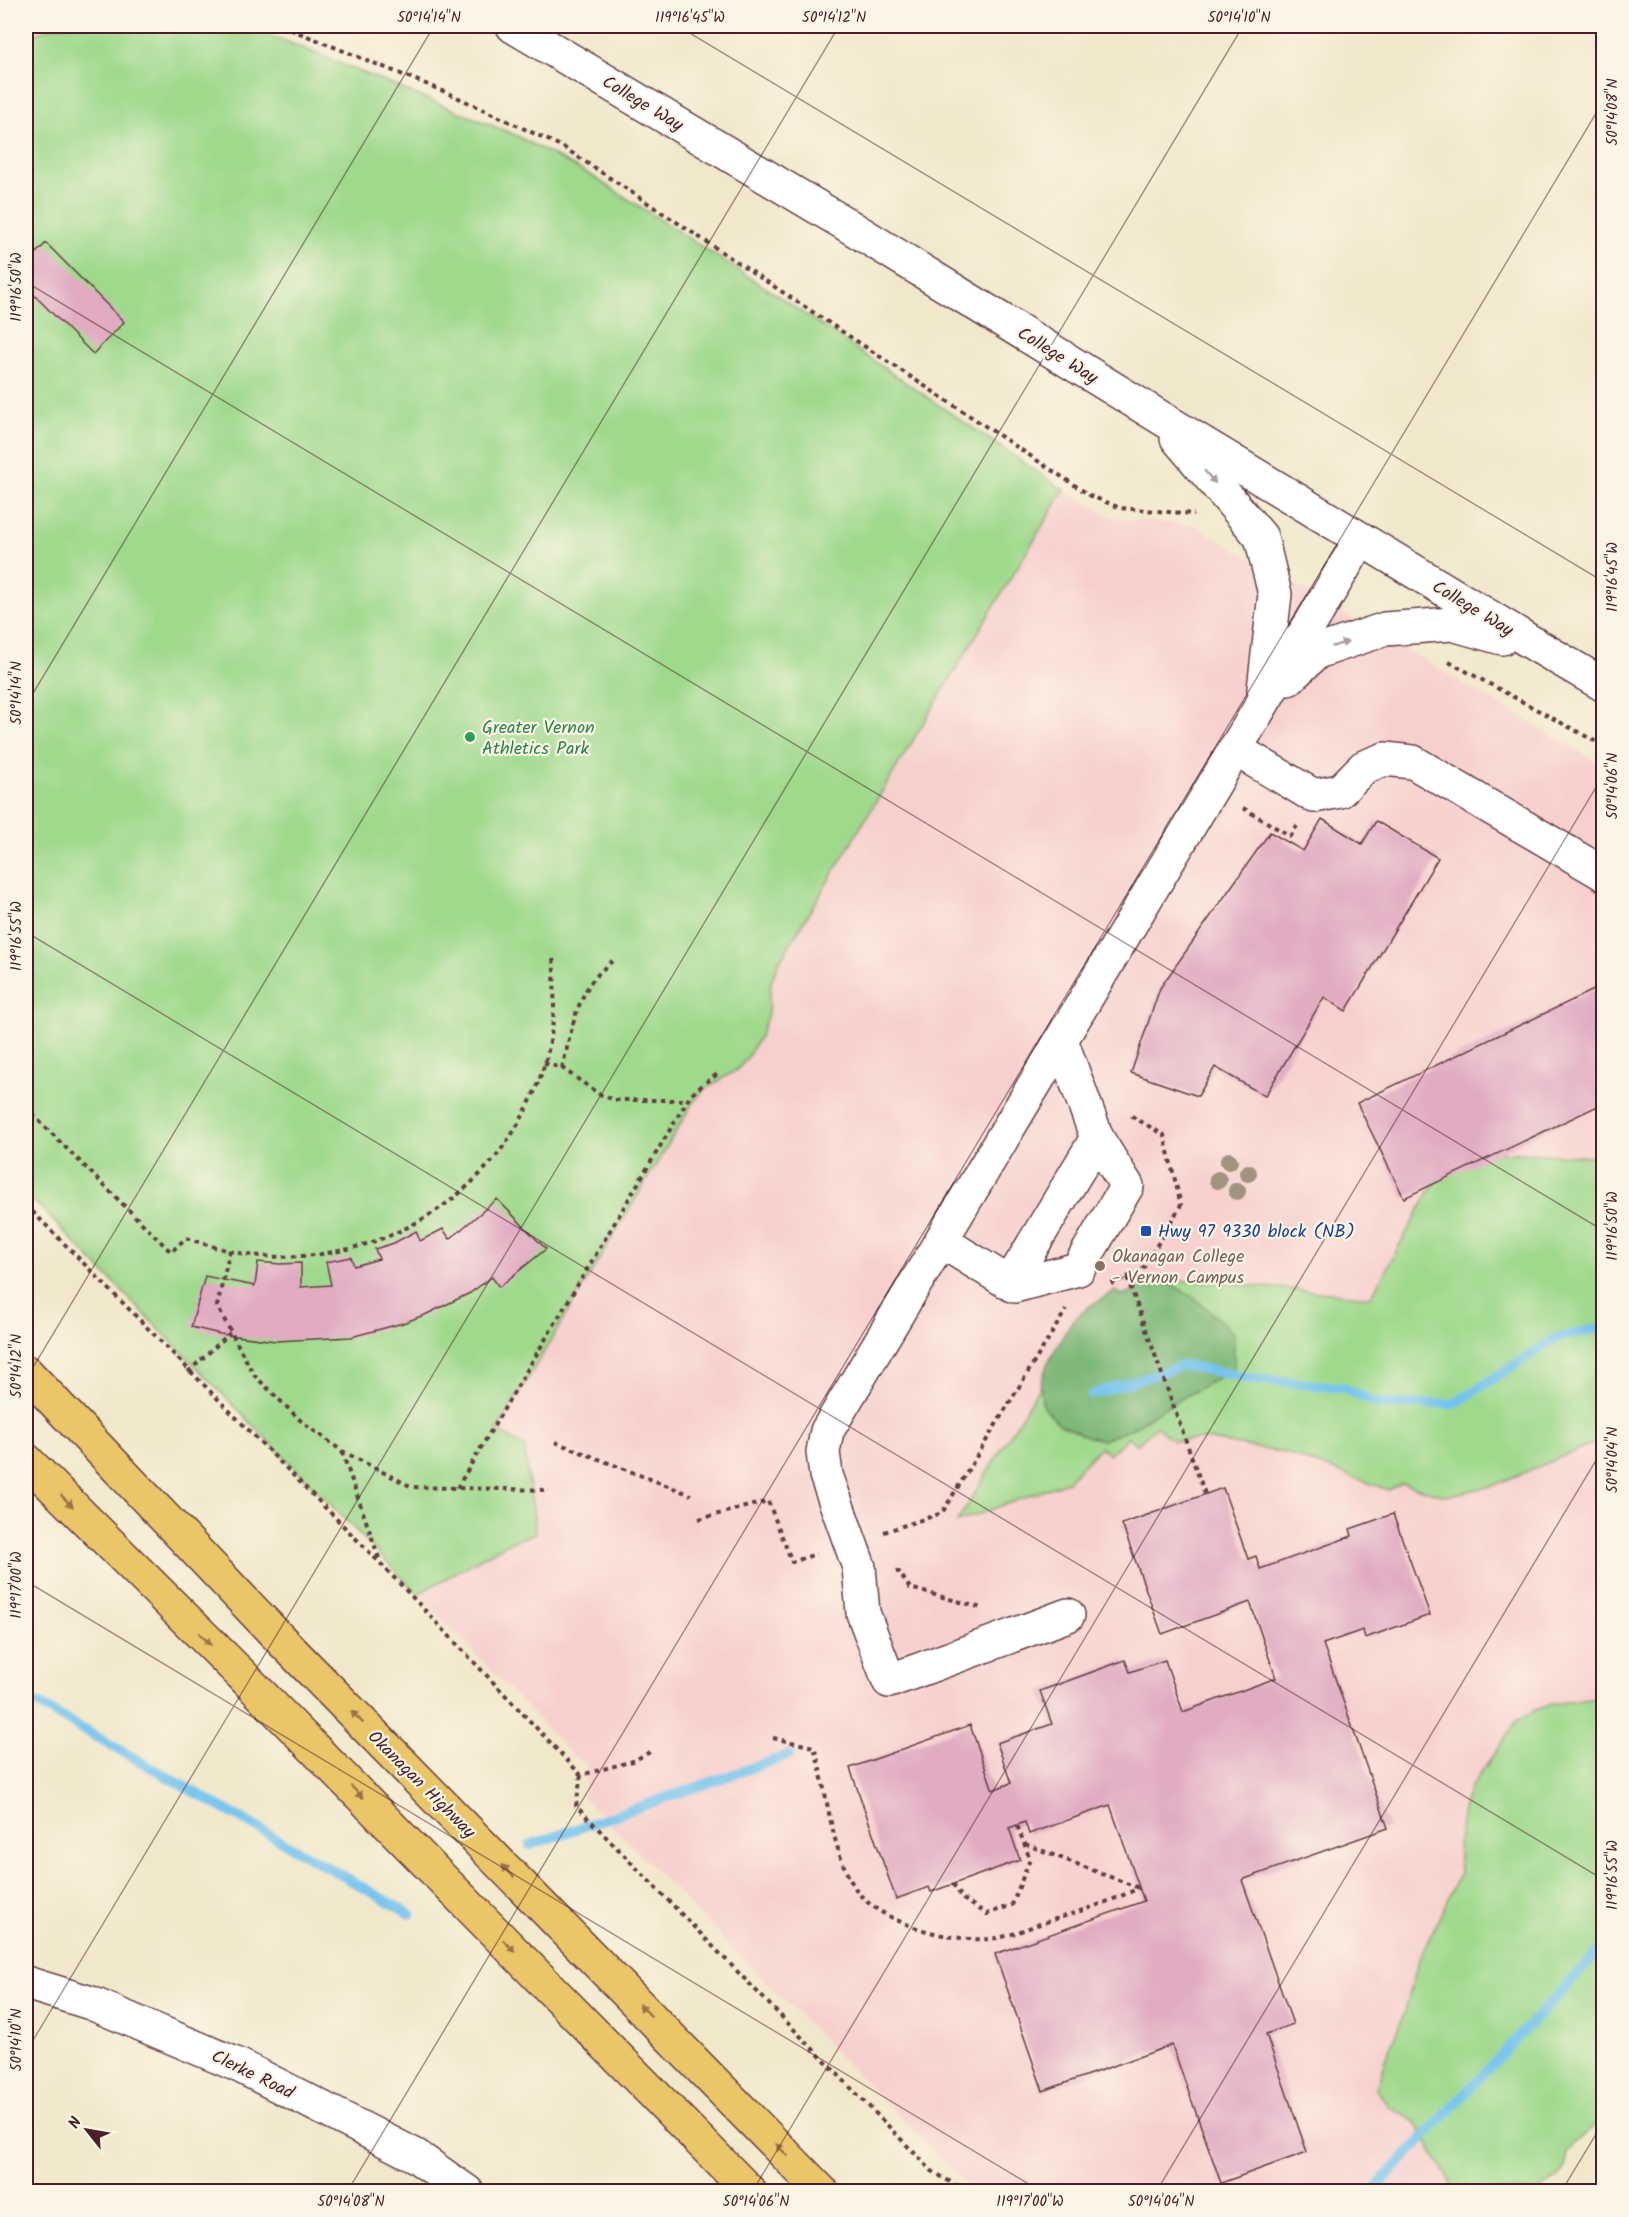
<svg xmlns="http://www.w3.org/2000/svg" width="1629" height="2217" font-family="Kalam,sans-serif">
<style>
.built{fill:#f7d0ce}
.green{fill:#9fd98c;stroke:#747c5c;stroke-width:1.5}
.forest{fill:#7fb978;stroke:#646c52;stroke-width:1.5}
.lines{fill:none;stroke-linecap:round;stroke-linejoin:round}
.stream{stroke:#72c2ed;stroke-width:10}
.building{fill:#e1abc2}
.minor-casing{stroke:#633d43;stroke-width:36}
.highway-casing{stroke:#633d43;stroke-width:36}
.path{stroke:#633d43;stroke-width:4;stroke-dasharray:4.5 4.5;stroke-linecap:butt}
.minor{stroke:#fff;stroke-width:33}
.highway{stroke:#ebc669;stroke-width:33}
.tree{fill:#a19380}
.oneway{fill:#ae9aa0}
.oneway2{fill:#9a724a}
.ticks{fill:none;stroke:#4a1f2b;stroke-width:1.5;stroke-opacity:0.45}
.leisure-dot{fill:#2e9e5b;stroke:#fcf5e5;stroke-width:2}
.transit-dot{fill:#1a4fb4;stroke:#fcf5e5;stroke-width:2}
.education-dot{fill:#8d6e63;stroke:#fcf5e5;stroke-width:2}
.labels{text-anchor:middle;stroke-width:4.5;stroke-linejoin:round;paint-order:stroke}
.street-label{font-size:18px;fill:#4a1f2b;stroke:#fcf5e5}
.leisure-label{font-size:18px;fill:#27864d;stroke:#fcf5e5;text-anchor:start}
.transit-label{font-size:18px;fill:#164399;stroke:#fcf5e5;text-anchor:start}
.education-label{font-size:18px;fill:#785e54;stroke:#fcf5e5;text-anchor:start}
.neatline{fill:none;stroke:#4a1f2b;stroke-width:2}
.ticks-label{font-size:15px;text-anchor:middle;fill:#4a1f2b}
</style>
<rect width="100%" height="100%" fill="#fcf5e5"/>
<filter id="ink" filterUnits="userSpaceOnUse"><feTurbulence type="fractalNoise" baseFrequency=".0167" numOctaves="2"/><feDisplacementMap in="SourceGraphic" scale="12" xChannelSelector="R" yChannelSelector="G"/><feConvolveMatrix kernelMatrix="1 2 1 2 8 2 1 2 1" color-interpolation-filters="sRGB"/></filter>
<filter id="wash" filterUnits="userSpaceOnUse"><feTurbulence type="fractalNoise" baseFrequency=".008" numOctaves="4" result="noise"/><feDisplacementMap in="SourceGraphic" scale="24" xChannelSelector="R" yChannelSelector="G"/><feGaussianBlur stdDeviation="1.35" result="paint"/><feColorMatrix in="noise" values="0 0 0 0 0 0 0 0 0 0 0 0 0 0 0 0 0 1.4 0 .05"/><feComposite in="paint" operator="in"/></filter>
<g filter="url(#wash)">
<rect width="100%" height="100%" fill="#f1e8cb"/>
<path class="built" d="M1064 490 1112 517 1195 526 1603 765V2003L1493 2191H973L584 1798 587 1763 575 1758 418 1594 508 1543 536 1533 497 1430 694 1101 704 1090 738 1069 761 1034 768 1013 771 982 778 965Z"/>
<path class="green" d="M56 26H240L280 39 513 134 592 176 769 290 1064 490 778 964 771 982 768 1013 761 1034 747 1058 738 1069 704 1090 694 1101 497 1430 524 1447 536 1533 508 1543 418 1594 26 1193V37Z
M1494 1152 1603 1157V1442L1599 1441 1492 1486 1446 1496 1402 1483 1388 1490 1286 1453 1204 1439 1173 1441 1156 1426 1137 1445 1128 1437 1109 1455 1100 1447 1067 1482 957 1522 1040 1386 1043 1406 1131 1429 1161 1410 1177 1287 1161 1281H1199L1371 1297 1429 1192 1447 1165Z
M1603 1694V2118L1566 2152 1567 2165 1562 2174 1538 2191H1455L1416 2122 1390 2107 1376 2089 1385 2060 1405 2012 1418 1962 1460 1873 1458 1844 1463 1810 1470 1788 1517 1721 1531 1712 1551 1704 1591 1699Z"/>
<path class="forest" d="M1161 1281C1191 1291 1212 1312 1234 1334V1369L1161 1410 1131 1429 1103 1440 1085 1436 1058 1423 1043 1406 1040 1386 1048 1362 1072 1321 1091 1305 1115 1291 1122 1295 1143 1287 1146 1282Z"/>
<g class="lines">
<path class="stream" d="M1091 1395 1184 1365 1248 1378 1344 1388 1378 1404H1454L1556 1338 1604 1327
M26 1697 410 1914
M530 1845 789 1755
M1372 2192 1604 1946"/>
</g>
<g id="blocks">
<path class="building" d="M46 243 124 322 93 354 26 287V263Z
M1322 819 1362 844 1376 821 1438 858 1346 1011 1324 997 1265 1096 1215 1067 1198 1096 1131 1073 1160 988 1270 832 1303 851Z
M1604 985V1103L1404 1198 1357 1103Z
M497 1199 546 1249 499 1287 492 1277 470 1293 427 1314 403 1323 351 1337 276 1341 220 1334 191 1327 205 1276 255 1286 258 1262 280 1264 301 1263V1287L331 1285 326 1262 351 1257 354 1266 379 1259 375 1249 394 1243 416 1231 420 1241 443 1229 450 1239Z
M1223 1488 1248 1559 1256 1556 1260 1569 1352 1536 1350 1529 1393 1514 1430 1615 1365 1638 1363 1630 1323 1644 1388 1828 1242 1880 1293 2024 1266 2034 1307 2152 1221 2183 1172 2045 1043 2091 995 1954 1144 1901 1110 1805 1029 1834 1025 1822 1009 1828 1020 1860 931 1892 929 1887 896 1899 850 1768 970 1725 993 1790 1011 1783 997 1743 1052 1724 1040 1691 1125 1660 1130 1672 1165 1660 1183 1712 1276 1678 1250 1602 1162 1634 1122 1524Z"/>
</g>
</g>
<g filter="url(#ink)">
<use href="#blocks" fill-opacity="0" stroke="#633d43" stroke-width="1.5"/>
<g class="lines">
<g class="minor-casing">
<path id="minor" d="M513 26 844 223 1158 416 1539 647 1604 685
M1177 438 1261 537 1275 594 1264 689
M1288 679 1317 652 1385 629 1452 624 1502 638
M1235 749 1314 796 1340 791 1364 767 1385 759 1413 762 1604 874
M941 1241 1014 1286 1078 1269 1127 1186 1097 1138 1061 1040
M1010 1283 1097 1138
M1068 1615 889 1681 863 1613 859 1567 826 1475 823 1452 827 1431 1361 539
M26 1983 91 2003 240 2066 416 2156 467 2192"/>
</g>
<g class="highway-casing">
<path id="highway" d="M26 1372 280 1639 822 2192
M26 1460 241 1674 750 2192"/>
</g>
<path class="path" d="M282 26 448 93 563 147 1091 496 1120 508 1194 514
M1449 662 1604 746
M1243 808 1290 836 1297 826
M544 1063 562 1068 599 1094 614 1100H688
M562 1068C570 1039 574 1006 592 981 598 973 606 967 613 960
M26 1108 171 1252 186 1238C210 1246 235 1254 261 1256 388 1265 503 1191 543 1069 555 1032 556 994 553 956
M26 1205 381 1564 581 1775 633 1761 650 1752
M230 1250 217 1306 254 1375 302 1422 342 1451 412 1487 549 1490
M1127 1277 1141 1272 1181 1205 1164 1135 1128 1114
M1111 1284 1127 1277 1205 1494
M188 1372 230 1333
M555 1442 691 1495
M342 1452 380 1561
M457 1488 690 1096 701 1086 720 1072
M699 1519 768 1501 792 1562 816 1554
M884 1532 942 1513 1066 1310
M896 1572H899L910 1588 982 1608
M773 1738 814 1747C828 1792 830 1848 855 1888 877 1923 957 1945 997 1938 1011 1936 1027 1928 1040 1924 1074 1913 1108 1903 1139 1888
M581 1775 576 1806 932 2171 959 2187 1000 2192
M1025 1844 1139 1888
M953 1884 963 1899 987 1914 1012 1905 1030 1859 1017 1825"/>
<use href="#minor" class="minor"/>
<use href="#highway" class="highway"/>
</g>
<g class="tree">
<circle cx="1229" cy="1161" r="9"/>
<circle cx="1248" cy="1173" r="9"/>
<circle cx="1218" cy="1180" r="9"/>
<circle cx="1237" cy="1191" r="9"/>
</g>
<defs><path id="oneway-solid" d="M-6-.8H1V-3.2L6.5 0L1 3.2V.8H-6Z" transform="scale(1.5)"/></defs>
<g class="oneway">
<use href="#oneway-solid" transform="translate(1210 477) rotate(49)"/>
<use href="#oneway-solid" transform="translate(1340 644) rotate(-18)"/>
</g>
<g class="oneway2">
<use href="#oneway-solid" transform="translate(67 1501) rotate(45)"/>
<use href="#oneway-solid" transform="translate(205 1639) rotate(45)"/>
<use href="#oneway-solid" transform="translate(357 1717) rotate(-135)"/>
<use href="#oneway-solid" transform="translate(357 1792) rotate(45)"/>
<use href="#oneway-solid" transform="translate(508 1871) rotate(-135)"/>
<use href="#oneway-solid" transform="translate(509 1946) rotate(45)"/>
<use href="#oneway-solid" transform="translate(645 2010) rotate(-135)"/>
<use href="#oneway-solid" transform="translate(782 2150) rotate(-134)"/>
</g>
</g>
<path class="ticks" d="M678 26 1604 582M26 31 29 26M26 282 1604 1231M26 705 434 26M26 932 1604 1880M26 1379 839 26M26 1581 1042 2192M26 2052 1243 26M347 2192 1604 100M752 2192 1604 774M1156 2192 1604 1447M1561 2192 1604 2121"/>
<circle class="leisure-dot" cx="470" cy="737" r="6"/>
<rect class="transit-dot" x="1140" y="1225" width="12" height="12" rx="3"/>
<circle class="education-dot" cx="1100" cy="1266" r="6"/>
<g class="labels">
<g class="street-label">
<text transform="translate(643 103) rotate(31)" y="6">College Way</text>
<text transform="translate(1058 355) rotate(32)" y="6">College Way</text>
<text transform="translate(1473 608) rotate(31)" y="6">College Way</text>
<text transform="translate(422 1784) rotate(45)" y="6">Okanagan Highway</text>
<text transform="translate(253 2074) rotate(26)" y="6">Clerke Road</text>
</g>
<g class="leisure-label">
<text x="482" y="733">Greater Vernon<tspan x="482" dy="21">Athletics Park</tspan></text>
</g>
<g class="transit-label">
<text x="1158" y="1237">Hwy 97 9330 block (NB)</text>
</g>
<g class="education-label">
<text x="1112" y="1262">Okanagan College<tspan x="1112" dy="21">- Vernon Campus</tspan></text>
</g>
</g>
<rect width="1629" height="2217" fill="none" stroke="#fcf5e5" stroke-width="66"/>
<g transform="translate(87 2130) rotate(301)" stroke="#fcf5e5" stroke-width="4.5" paint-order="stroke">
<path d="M0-4.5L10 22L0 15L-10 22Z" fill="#4a1f2b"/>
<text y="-9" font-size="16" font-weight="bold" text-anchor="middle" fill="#4a1f2b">N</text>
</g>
<rect x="33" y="33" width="1563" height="2151" class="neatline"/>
<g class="ticks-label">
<text x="429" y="22">50°14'14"N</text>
<text x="690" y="22">119°16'45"W</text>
<text x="834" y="22">50°14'12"N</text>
<text x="1239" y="22">50°14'10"N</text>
<text transform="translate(1612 112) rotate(-90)" y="5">50°14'08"N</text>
<text transform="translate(16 287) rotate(-90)" y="5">119°16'50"W</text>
<text transform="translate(1612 577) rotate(-90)" y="5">119°16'45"W</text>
<text transform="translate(16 693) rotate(-90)" y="5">50°14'14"N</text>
<text transform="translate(1612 786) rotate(-90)" y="5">50°14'06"N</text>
<text transform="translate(16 936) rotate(-90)" y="5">119°16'55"W</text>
<text transform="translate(1612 1226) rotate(-90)" y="5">119°16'50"W</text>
<text transform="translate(16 1366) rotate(-90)" y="5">50°14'12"N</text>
<text transform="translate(1612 1460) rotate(-90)" y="5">50°14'04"N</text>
<text transform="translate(16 1585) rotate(-90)" y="5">119°17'00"W</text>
<text transform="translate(1612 1875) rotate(-90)" y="5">119°16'55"W</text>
<text transform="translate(16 2040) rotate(-90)" y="5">50°14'10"N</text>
<text x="351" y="2206">50°14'08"N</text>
<text x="756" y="2206">50°14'06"N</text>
<text x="1030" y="2206">119°17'00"W</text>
<text x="1161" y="2206">50°14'04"N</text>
</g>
</svg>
